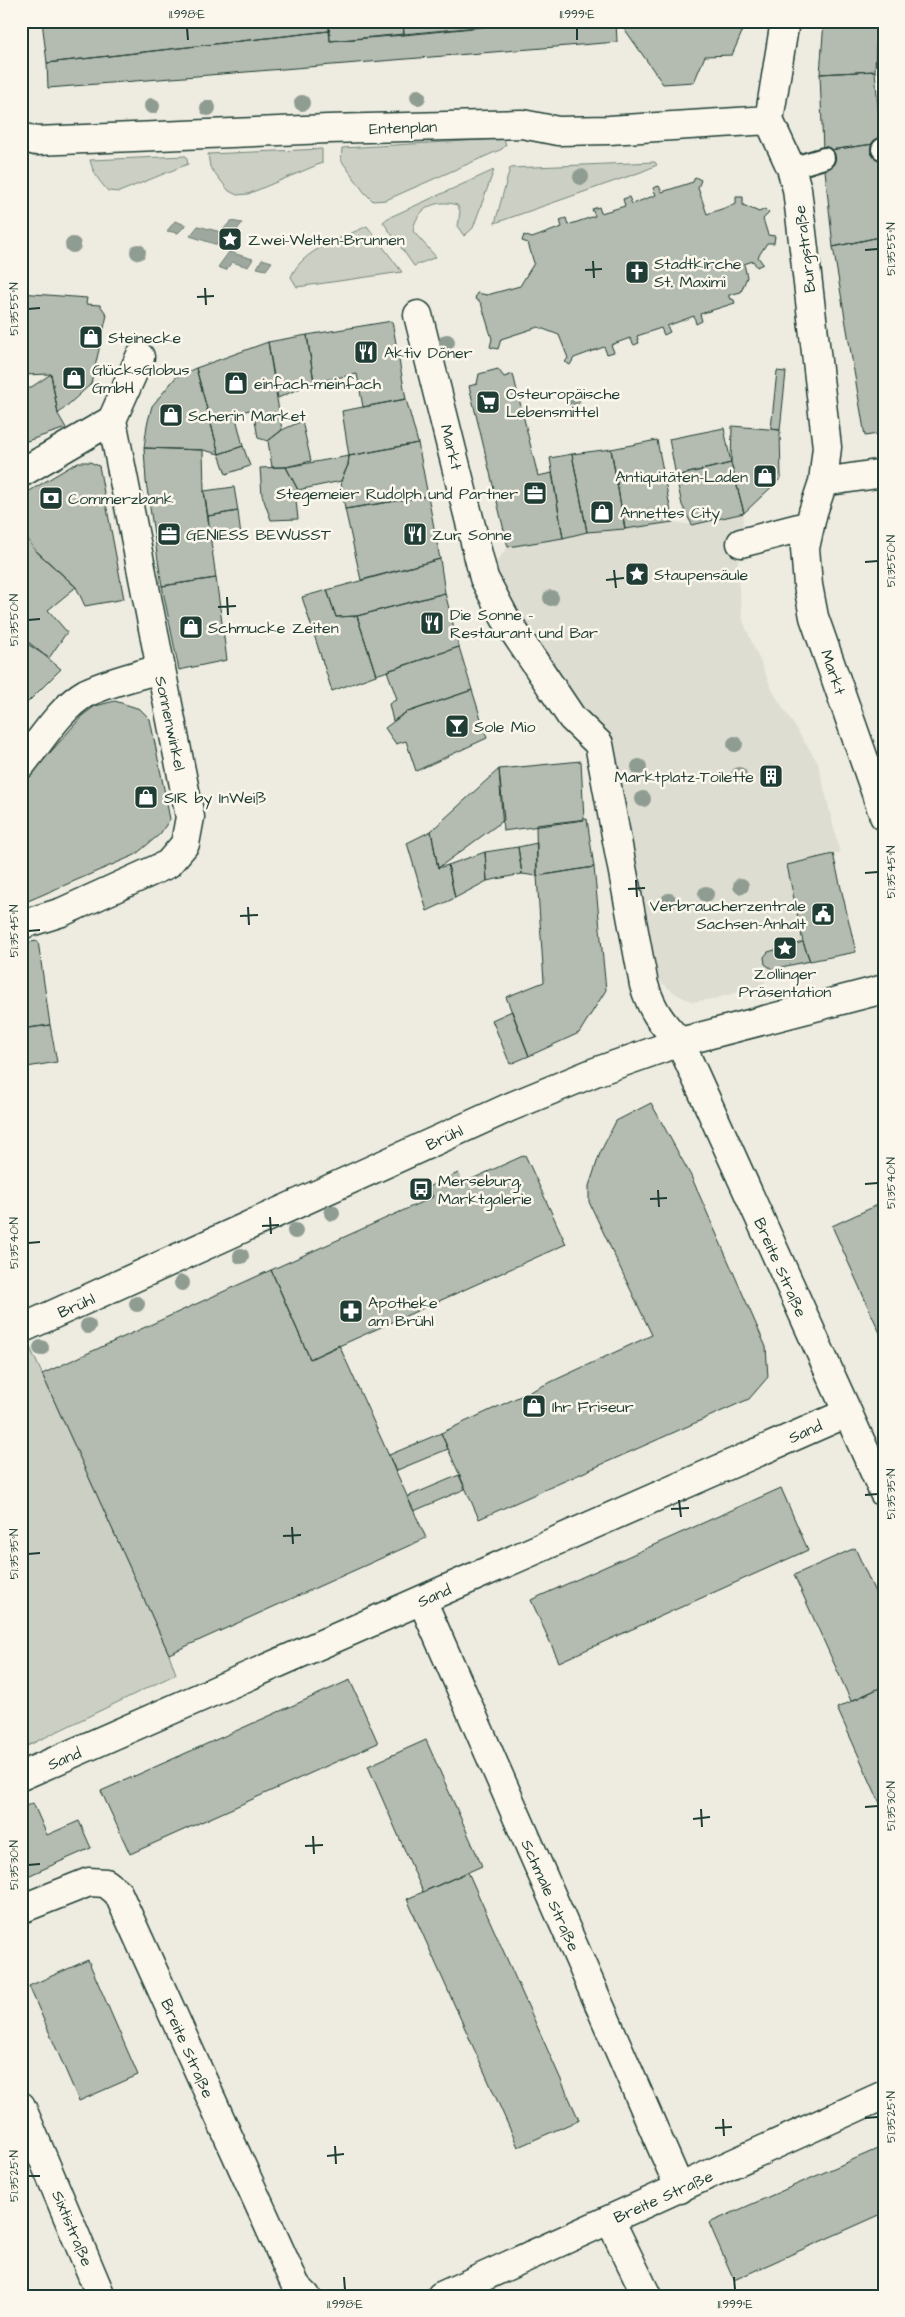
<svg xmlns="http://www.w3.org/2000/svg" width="905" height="2317" font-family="'Architects Daughter',sans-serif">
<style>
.built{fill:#ddddd2}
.green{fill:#cbcfc4;stroke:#75867c}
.water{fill:#9fa89f;stroke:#6c7d74}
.building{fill:#b4bbb0;stroke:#1f3d34}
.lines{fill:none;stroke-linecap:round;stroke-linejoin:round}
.lane-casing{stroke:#1f3d34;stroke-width:24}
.street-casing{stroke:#1f3d34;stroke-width:31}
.lane{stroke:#fbf7ec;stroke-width:20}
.street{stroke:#fbf7ec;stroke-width:28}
.tree{fill:#8f9c92}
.ticks{fill:none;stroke:#1f3d34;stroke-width:2}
.labels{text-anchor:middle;stroke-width:5;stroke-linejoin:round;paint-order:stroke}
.street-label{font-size:16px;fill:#1f3d34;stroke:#fbf7ec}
.poi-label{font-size:16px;fill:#1f3d34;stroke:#fbf7ec;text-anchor:start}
.neatline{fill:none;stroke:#1f3d34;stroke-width:2}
.ticks-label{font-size:12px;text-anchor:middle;fill:#1f3d34}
</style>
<rect width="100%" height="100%" fill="#eeece1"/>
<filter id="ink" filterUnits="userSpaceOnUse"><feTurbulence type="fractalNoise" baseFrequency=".02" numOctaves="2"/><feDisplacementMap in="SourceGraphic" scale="10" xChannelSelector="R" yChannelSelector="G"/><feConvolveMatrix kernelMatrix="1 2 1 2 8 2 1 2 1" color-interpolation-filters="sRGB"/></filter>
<g filter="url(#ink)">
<path class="built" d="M744 513 737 570 743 621 773 692 818 763 840 853 787 865 803 942 768 952 764 957 765 964 772 969 763 985 714 999 693 1002 676 994 661 982 644 985 599 744 484 578 508 547 587 532 673 522 692 525Z"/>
<path class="green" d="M499 139 504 140 506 144 502 149 386 200 373 201 364 192 341 160 342 148Z
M322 149V163L248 194 237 195 229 191 210 167 208 154Z
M186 156 188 164 119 192 108 191C99 181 93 173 90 160Z
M655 162 657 165 641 172 495 223 510 168Z
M494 170 473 228 464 236 458 227 460 211 457 205C436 198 416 209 413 231L436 257 414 266 383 222 388 218Z
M367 226 402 272 297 287 291 277C302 249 343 238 367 226Z
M29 1345 169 1654 176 1674 21 1749V1349Z"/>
<path class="water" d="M175 221 186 225 178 233 167 231Z
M231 221 242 223 224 247 190 236 198 226 221 232Z
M229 252 253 259 248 267 232 262 226 270 218 267Z
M262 259 272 262 266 270 257 268Z"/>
<path class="building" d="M42 21H329V31L47 63Z
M329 21H403L404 35 330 41Z
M403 21H541L404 35Z
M541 21H616L617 42 48 88 47 63 329 31 330 41Z
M619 21H745L746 23 732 55 705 56 694 82 663 84Z
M824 21H877L875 71 820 74Z
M877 21H884V63L876 65Z
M875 71 881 143 823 151 820 74Z
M881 143 884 159V236L833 247 823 151Z
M695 177 701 180 698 188 707 214 736 204V197H743V205L759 212 765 209 769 213 763 219 768 235 775 236 774 243H767L758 257 763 264 757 267 753 261 744 264 747 277 741 292 729 295V298L734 300 735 303 700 314 702 321 696 324 694 316 667 326 670 332 664 335 661 328 637 336 639 343 634 345 630 338 611 345 614 352 607 354 604 347 574 358 570 365 565 362 568 358 559 335 538 327 501 339 498 349 490 347 492 339 481 303 475 299 477 293 487 295 520 286 534 263 528 243 522 241 524 235 532 238 562 227 560 220 566 218 568 225 595 216 592 209 599 207 601 213 625 206 623 199 629 197 632 204 656 195 653 188 659 186 662 192 693 182Z
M884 236V433L865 436 833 247Z
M21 293 87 298 86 304 100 305 107 315 91 384 58 414 51 374 22 375Z
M392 321 406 399 363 407 357 374 314 382 307 335Z
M307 335 314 382 278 398 268 342Z
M268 342 282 430 268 441 258 438 253 409 235 414 243 446 219 454 196 368Z
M196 368 219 454 203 450 144 448 147 425 152 406 176 377Z
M498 369 504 377 513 374 538 476 552 473 563 538 508 547 469 386 477 384 479 374Z
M777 371 786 372 780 430 771 429Z
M51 374 58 414 66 428 21 443V394Z
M406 399 418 443 349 456 342 411Z
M302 421 311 461 286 467H272L268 441 282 430Z
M732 426 780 430 781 478 744 513 731 463Z
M724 428 731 463 676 476 669 439Z
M657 440 673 522 625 529 611 449Z
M418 443 428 496 345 509 341 481 348 465 349 456Z
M243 446 250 466 226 474 219 454Z
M144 448 203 450 204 491 216 578 162 586 146 482Z
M611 449 625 529 587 532 572 454Z
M572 454 587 532 563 538 550 458Z
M349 456 348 465 341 481 298 490 286 467Z
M78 462H90L99 466 124 599 85 606 76 587 35 550 21 530V496Z
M731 463 744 513 692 525 682 505 676 476Z
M286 467 298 490 295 491 298 519 271 520 262 495 260 468Z
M234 487 238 511 208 516 204 491Z
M428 496 440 559 361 580 345 509Z
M238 511 241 537 211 541 208 516Z
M21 530 35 550 76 587 48 610 67 632 49 658 26 643 21 636Z
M440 559 445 593 357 616 336 617 327 590Z
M216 578 227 660 179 670 162 586Z
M327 590 336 617 357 616 376 675 332 691 302 597Z
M445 593 459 647 376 675 357 616Z
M21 636 61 669 27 703 21 698Z
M459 647 472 690 405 713 393 721 389 704 397 699 387 671Z
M472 690 487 738 416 771 406 741 396 744 385 728 405 713Z
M21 698 27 703 21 711Z
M115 701 140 709 150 719 170 819 160 834 135 855 21 904V786L83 715 95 706Z
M581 761 584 820 503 831 499 769Z
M760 776a10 10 0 1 1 20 0a10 10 0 1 1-20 0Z
M499 769 504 820 438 868 431 831Z
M587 819 594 867 537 876 536 825Z
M431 831 438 868 448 865 455 898 427 911 407 843Z
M537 843V876L522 874 518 847Z
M518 847 522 874 487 881 485 852Z
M485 852 487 881 455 898 448 865Z
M833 854 856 952 810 961 803 942 787 865Z
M594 867 606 990 579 1033 529 1056 506 997 544 982 537 876Z
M38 941 50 1025 21 1029V943Z
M803 942 810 961 772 969 765 964 764 957 768 952Z
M512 1011 529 1056 510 1064 492 1020Z
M50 1025 57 1062 21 1068V1029Z
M651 1103 691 1176 766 1347 768 1377 749 1399 479 1519 441 1433 652 1335 589 1202V1186L600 1153 616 1121Z
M525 1155 566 1244 310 1359 271 1270 433 1197 428 1187 458 1173 463 1183Z
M884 1202V1342L832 1226Z
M271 1270 310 1359 339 1345 426 1538 169 1654 42 1374Z
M441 1433 448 1449 395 1471 389 1455Z
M459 1475 465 1489 414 1511 407 1497Z
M781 1488 808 1550 559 1662 531 1600Z
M855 1548 884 1612V1686L851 1701 794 1575Z
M350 1680 378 1743 130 1854 101 1791Z
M884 1686V1812L837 1708Z
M426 1740 482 1866 423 1892 368 1766Z
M33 1803 47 1835 79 1821 91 1848 21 1879V1808Z
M468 1872 579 2120 518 2147 407 1899Z
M88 1960 138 2075 79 2101 29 1986Z
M884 2146V2213L734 2280 709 2223Z"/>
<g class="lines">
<g class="lane-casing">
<path id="lane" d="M882 149 884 148
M791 168 824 158"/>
</g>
<g class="street-casing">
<path id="street" d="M785 21 769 120 791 168 797 189 827 447 823 482 813 512 805 548 808 585 814 617 884 816
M21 137 36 141 328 129 522 124 558 131 609 130 769 120
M418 315 484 578 505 618 572 718 599 744 644 985C652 1010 661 1023 680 1042L884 1493
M112 420 140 357
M21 473 112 420
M823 482 884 473
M741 543 810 525
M21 765C39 743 62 706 86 693 109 682 135 676 160 669
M21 925 62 912 168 864 185 844 190 817 186 796 112 420
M21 1329 510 1107 595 1072 680 1042 884 989
M422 1600 680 2189
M21 1776 847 1413
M21 1909 89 1882 106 1883 118 1893 296 2286 306 2296
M21 2106 101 2296
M610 2220 647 2296
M441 2296 884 2095"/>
</g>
<use href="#lane" class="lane"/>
<use href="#street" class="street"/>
</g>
<g class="tree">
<circle cx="418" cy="97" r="8"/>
<circle cx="302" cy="103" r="8"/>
<circle cx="152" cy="106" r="8"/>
<circle cx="208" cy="108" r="8"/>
<circle cx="581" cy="177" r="8"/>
<circle cx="73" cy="245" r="8"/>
<circle cx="138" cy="252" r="8"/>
<circle cx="447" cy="342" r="8"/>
<circle cx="573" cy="399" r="8"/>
<circle cx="551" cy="598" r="8"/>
<circle cx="735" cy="744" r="8"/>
<circle cx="639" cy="767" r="8"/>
<circle cx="739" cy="775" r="8"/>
<circle cx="643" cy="799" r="8"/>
<circle cx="741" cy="886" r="8"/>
<circle cx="706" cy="894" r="8"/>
<circle cx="669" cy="901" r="8"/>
<circle cx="332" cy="1213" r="8"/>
<circle cx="295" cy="1231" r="8"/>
<circle cx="241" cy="1256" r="8"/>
<circle cx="182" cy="1283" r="8"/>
<circle cx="137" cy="1304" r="8"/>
<circle cx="88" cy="1326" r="8"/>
<circle cx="41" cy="1348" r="8"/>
</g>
</g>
<path class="ticks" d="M187 28 188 40M577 28V40M865 250 878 249M593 261 594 278M585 270 602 269M205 288 206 305M197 297 214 296M28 309 40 308M865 562 878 561M614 570 616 588M606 580 624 578M227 597 228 615M218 607 236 606M28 620 40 619M865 873 878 872M636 880 637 897M628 889 645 888M248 907 249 925M240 916 258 915M28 931 40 930M865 1184 878 1183M658 1190 659 1207M650 1199 667 1198M270 1217 271 1234M262 1226 279 1225M28 1243 40 1242M865 1495 878 1494M679 1500 681 1517M671 1509 689 1508M292 1527 293 1544M283 1536 301 1535M28 1554 40 1553M865 1807 878 1806M701 1809 702 1827M693 1819 710 1817M313 1836 314 1854M305 1846 323 1845M28 1865 40 1864M865 2118 878 2117M723 2119 724 2136M715 2128 732 2127M335 2146 336 2164M327 2156 344 2154M28 2176H40M344 2277 345 2290M734 2277 735 2290"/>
<defs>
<g id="sight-square" transform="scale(1.25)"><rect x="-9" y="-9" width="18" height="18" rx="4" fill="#1f3d34" stroke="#fbf7ec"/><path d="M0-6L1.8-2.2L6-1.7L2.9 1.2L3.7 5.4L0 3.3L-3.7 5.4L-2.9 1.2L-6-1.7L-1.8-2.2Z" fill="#fff"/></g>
<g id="church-square" transform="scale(1.25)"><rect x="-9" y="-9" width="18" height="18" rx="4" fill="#1f3d34" stroke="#fbf7ec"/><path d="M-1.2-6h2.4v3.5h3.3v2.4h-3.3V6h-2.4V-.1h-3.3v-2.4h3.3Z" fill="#fff"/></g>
<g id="shop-square" transform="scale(1.25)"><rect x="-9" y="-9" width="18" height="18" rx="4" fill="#1f3d34" stroke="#fbf7ec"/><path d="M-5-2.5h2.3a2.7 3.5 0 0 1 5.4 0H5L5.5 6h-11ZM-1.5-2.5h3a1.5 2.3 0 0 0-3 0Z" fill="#fff"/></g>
<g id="restaurant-square" transform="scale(1.25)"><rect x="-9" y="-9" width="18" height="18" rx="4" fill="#1f3d34" stroke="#fbf7ec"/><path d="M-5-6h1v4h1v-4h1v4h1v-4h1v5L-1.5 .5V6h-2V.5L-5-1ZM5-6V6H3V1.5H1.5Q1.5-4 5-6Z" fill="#fff"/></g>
<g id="supermarket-square" transform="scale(1.25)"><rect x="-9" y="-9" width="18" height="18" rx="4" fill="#1f3d34" stroke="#fbf7ec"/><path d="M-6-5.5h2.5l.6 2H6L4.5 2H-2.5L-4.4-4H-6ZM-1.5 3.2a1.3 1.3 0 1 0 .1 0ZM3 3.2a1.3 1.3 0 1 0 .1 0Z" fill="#fff"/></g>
<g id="office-square" transform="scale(1.25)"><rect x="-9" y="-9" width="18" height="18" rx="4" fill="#1f3d34" stroke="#fbf7ec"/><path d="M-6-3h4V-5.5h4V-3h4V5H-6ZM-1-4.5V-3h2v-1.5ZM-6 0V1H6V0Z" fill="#fff"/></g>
<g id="bank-square" transform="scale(1.25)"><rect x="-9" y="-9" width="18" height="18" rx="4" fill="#1f3d34" stroke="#fbf7ec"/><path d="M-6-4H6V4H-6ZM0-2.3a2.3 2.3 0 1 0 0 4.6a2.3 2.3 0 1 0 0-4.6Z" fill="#fff"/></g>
<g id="bar-square" transform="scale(1.25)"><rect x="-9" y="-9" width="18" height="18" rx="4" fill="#1f3d34" stroke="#fbf7ec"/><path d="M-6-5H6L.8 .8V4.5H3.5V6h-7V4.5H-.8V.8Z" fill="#fff"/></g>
<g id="building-square" transform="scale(1.25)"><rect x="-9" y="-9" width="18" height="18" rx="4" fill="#1f3d34" stroke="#fbf7ec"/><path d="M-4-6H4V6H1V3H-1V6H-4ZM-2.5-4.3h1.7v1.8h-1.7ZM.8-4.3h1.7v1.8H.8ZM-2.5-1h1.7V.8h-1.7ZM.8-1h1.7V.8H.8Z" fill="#fff"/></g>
<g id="civic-square" transform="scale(1.25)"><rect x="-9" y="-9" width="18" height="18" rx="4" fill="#1f3d34" stroke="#fbf7ec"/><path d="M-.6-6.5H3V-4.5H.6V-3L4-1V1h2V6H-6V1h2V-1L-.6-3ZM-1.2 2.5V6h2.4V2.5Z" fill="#fff"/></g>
<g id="bus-square" transform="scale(1.25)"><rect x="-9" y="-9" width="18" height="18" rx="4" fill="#1f3d34" stroke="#fbf7ec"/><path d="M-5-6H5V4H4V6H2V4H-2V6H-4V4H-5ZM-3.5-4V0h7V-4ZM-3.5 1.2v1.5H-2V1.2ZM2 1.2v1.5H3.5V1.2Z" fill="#fff"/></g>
<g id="pharmacy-square" transform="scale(1.25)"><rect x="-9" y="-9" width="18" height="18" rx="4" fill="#1f3d34" stroke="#fbf7ec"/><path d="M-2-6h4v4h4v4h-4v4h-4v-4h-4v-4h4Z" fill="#fff"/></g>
</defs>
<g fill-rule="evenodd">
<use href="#sight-square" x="230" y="239"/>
<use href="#church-square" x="637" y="272"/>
<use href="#shop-square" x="91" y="337"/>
<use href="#restaurant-square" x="366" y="352"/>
<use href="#shop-square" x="74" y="378"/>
<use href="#shop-square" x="236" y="383"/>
<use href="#supermarket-square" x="488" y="402"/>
<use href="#shop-square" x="171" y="415"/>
<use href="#shop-square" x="765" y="476"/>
<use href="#office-square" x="535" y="493"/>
<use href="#bank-square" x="51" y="498"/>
<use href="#shop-square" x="602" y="512"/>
<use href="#office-square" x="169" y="534"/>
<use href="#restaurant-square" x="415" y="534"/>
<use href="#sight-square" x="637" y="574"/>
<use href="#restaurant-square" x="432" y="623"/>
<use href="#shop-square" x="191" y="627"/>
<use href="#bar-square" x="457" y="726"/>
<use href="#building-square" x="771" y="776"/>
<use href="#shop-square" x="146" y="797"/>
<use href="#civic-square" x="823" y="914"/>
<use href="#sight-square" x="785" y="948"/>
<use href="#bus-square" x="421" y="1189"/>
<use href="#pharmacy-square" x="351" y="1311"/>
<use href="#shop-square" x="534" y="1406"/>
</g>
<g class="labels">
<g class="street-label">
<text transform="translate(403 127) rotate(-2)" y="6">Entenplan</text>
<text transform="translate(804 249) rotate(-97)" y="6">Burgstraße</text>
<text transform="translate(452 447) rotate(76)" y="6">Markt</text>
<text transform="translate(834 672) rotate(71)" y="6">Markt</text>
<text transform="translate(171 723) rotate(78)" y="6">Sonnenwinkel</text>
<text transform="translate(444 1137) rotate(-25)" y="6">Brühl</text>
<text transform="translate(781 1267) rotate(66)" y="6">Breite Straße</text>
<text transform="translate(76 1305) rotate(-24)" y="6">Brühl</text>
<text transform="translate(805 1431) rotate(-24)" y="6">Sand</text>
<text transform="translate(434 1595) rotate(-24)" y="6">Sand</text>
<text transform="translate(64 1758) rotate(-23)" y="6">Sand</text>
<text transform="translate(551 1895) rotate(66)" y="6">Schmale Straße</text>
<text transform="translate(188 2048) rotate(66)" y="6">Breite Straße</text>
<text transform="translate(663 2196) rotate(-24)" y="6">Breite Straße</text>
<text transform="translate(73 2228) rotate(67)" y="6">Sixtistraße</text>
</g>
<g class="poi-label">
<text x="248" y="245">Zwei-Welten-Brunnen</text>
<text x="654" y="269">Stadtkirche<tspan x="654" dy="18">St. Maximi</tspan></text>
<text x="108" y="343">Steinecke</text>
<text x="384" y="358">Aktiv Döner</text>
<text x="92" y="375">GlücksGlobus<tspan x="92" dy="18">GmbH</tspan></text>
<text x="254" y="389">einfach-meinfach</text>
<text x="506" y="399">Osteuropäische<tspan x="506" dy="18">Lebensmittel</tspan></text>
<text x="188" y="421">Scherin Market</text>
<text x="748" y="482" text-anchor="end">Antiquitäten-Laden</text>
<text x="518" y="499" text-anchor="end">Stegemeier Rudolph und Partner</text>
<text x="68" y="504">Commerzbank</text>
<text x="620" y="518">Annettes City</text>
<text x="186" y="540">GENIESS BEWUSST</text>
<text x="432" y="540">Zur Sonne</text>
<text x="654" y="580">Staupensäule</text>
<text x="450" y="620">Die Sonne -<tspan x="450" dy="18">Restaurant und Bar</tspan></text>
<text x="208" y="633">Schmucke Zeiten</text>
<text x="474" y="732">Sole Mio</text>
<text x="754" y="782" text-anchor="end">Marktplatz-Toilette</text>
<text x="164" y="803">SIR by InWeiß</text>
<text x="806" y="911" text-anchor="end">Verbraucherzentrale<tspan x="806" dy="18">Sachsen-Anhalt</tspan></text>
<text x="785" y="979" text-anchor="middle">Zollinger<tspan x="785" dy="18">Präsentation</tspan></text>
<text x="438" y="1186">Merseburg,<tspan x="438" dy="18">Marktgalerie</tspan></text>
<text x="368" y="1308">Apotheke<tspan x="368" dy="18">am Brühl</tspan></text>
<text x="552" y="1412">Ihr Friseur</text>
</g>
</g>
<rect width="905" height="2317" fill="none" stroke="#fbf7ec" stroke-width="55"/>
<rect x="28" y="28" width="850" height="2262" class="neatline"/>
<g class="ticks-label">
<text x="187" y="18">11.998°E</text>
<text x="577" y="18">11.999°E</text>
<text transform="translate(891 249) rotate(-90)" y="4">51.3555°N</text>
<text transform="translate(14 309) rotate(-90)" y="4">51.3555°N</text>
<text transform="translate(891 561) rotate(-90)" y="4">51.3550°N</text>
<text transform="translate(14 620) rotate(-90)" y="4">51.3550°N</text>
<text transform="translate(891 872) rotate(-90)" y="4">51.3545°N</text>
<text transform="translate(14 931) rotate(-90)" y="4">51.3545°N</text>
<text transform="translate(891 1183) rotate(-90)" y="4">51.3540°N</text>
<text transform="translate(14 1243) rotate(-90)" y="4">51.3540°N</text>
<text transform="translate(891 1494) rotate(-90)" y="4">51.3535°N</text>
<text transform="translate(14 1554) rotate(-90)" y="4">51.3535°N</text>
<text transform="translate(891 1806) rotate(-90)" y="4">51.3530°N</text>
<text transform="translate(14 1865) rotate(-90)" y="4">51.3530°N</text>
<text transform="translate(891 2117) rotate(-90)" y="4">51.3525°N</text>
<text transform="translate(14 2176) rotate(-90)" y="4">51.3525°N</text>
<text x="345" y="2308">11.998°E</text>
<text x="735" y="2308">11.999°E</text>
</g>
</svg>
